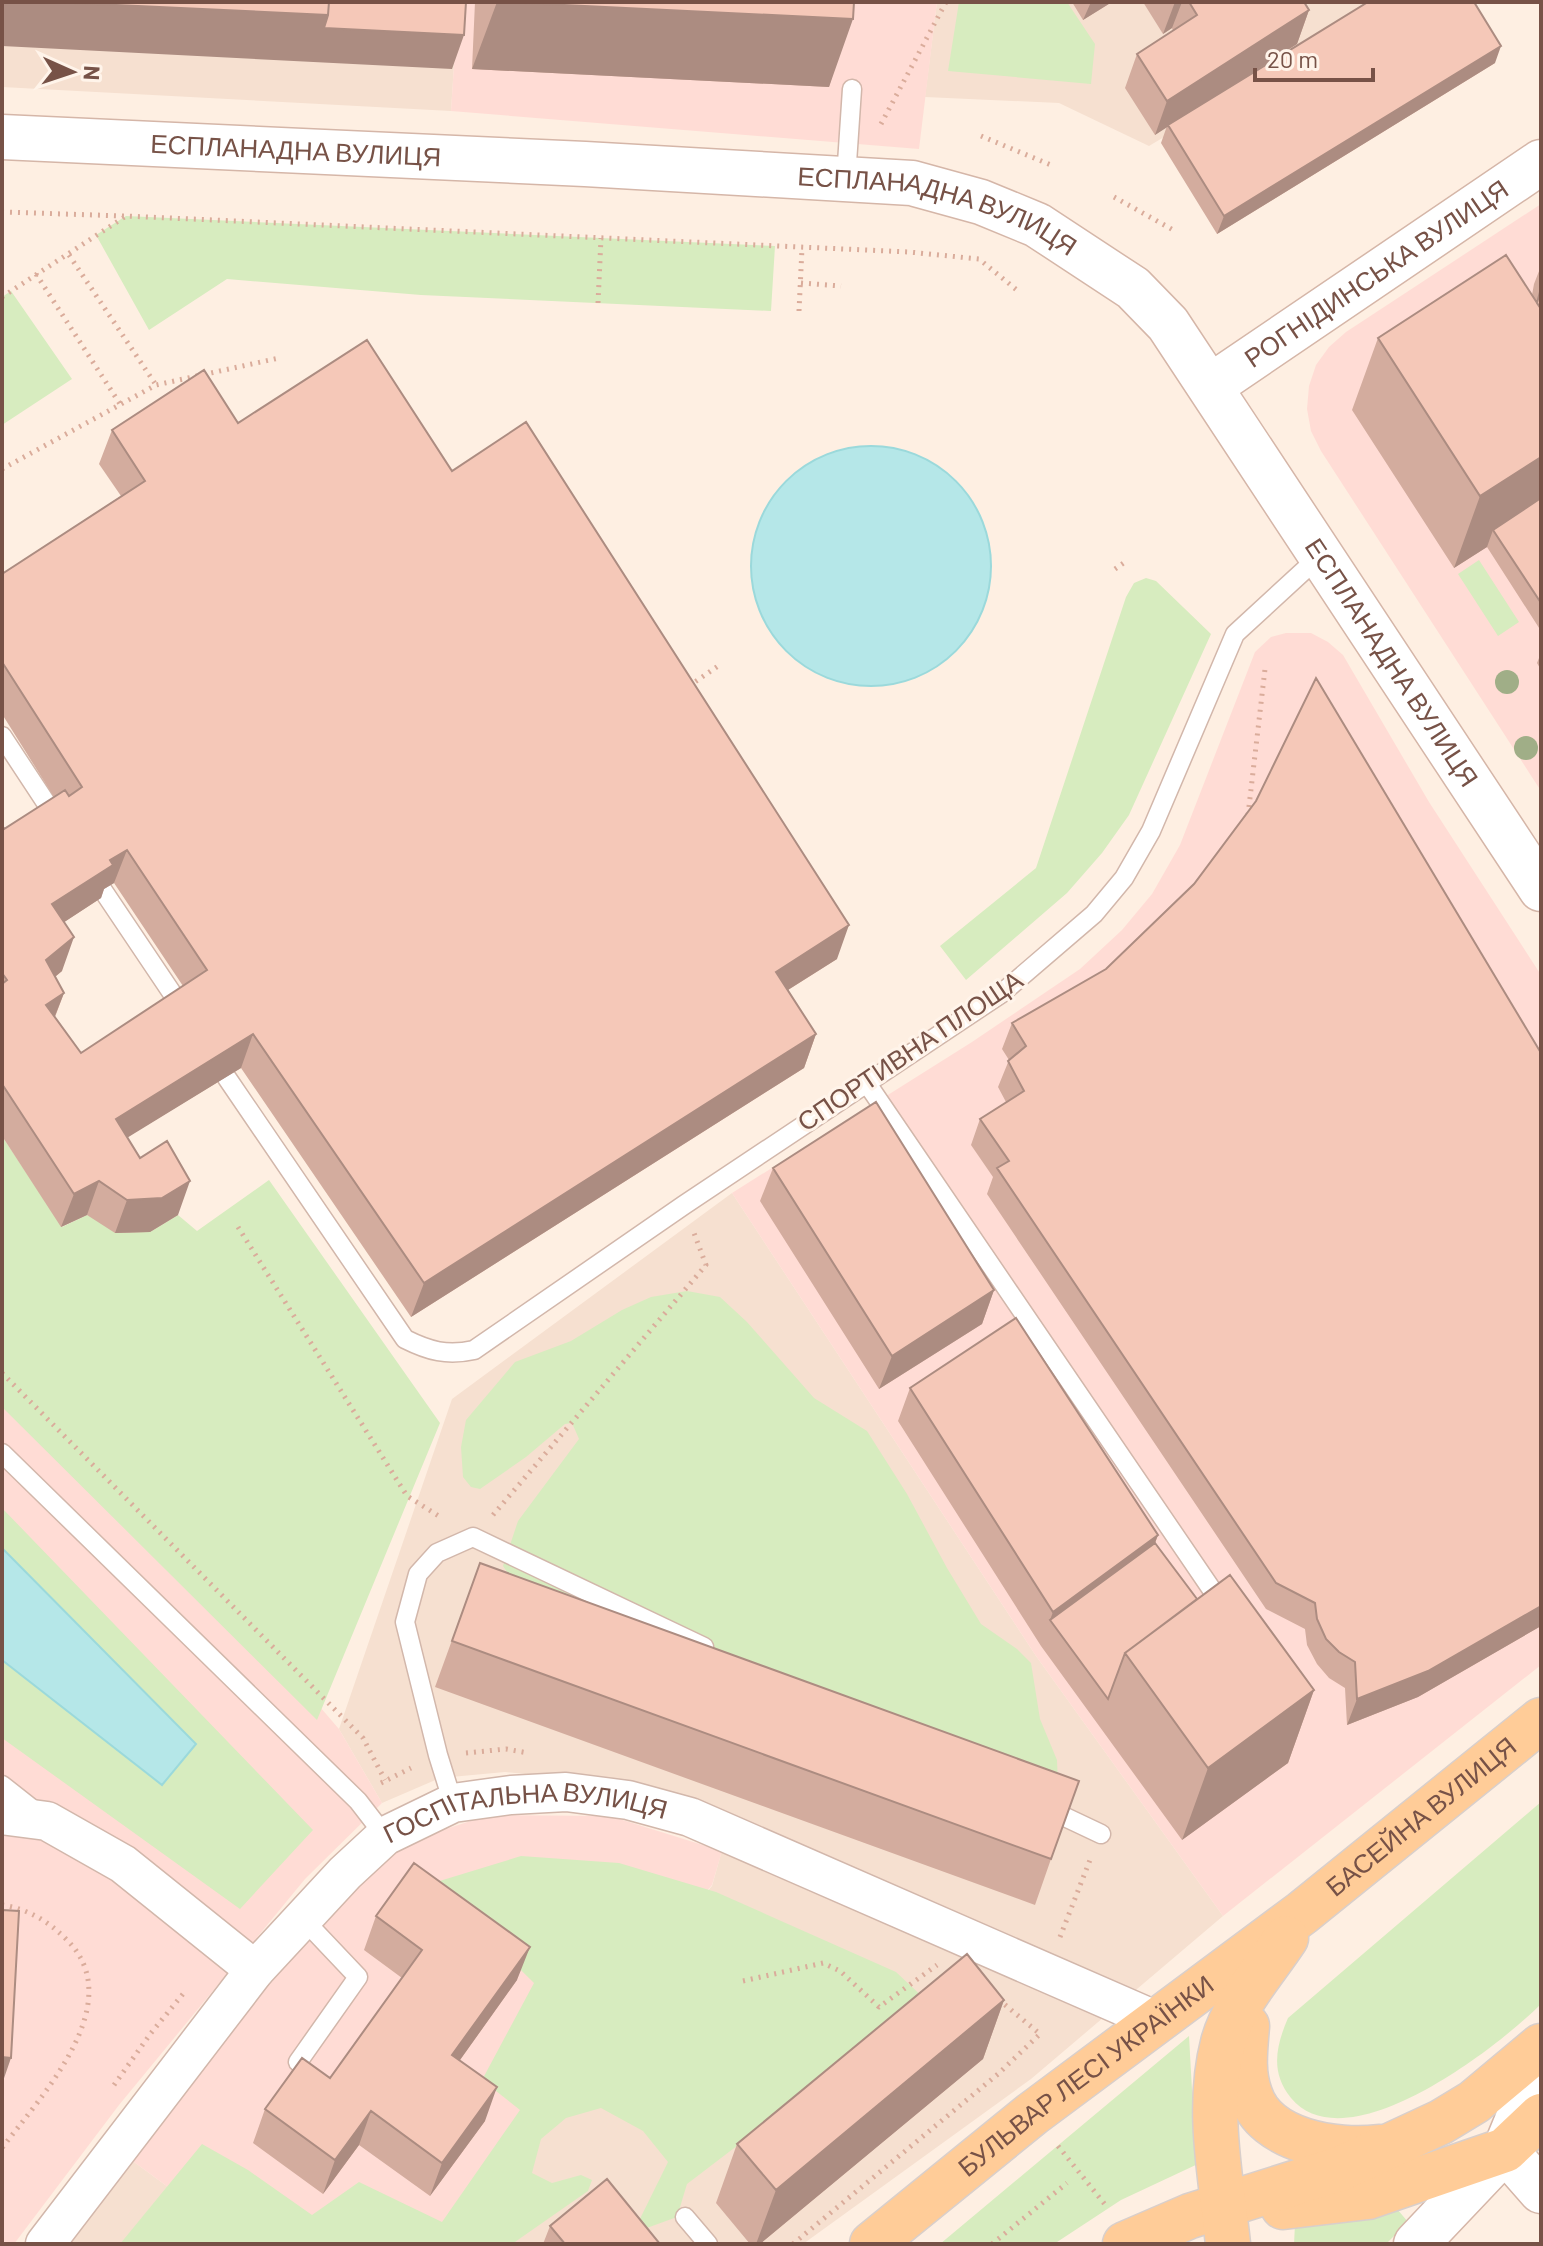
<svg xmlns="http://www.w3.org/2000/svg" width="1543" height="2246" font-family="Barlow,sans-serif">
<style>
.residential{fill:#f6e0d0}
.commercial{fill:#ffdcd5}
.green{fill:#d7ecbf}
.water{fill:#b5e7e8;stroke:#9bd9db;stroke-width:2}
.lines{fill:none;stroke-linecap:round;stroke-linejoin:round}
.lane-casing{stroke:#d2b7ab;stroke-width:21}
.street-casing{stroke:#d2b7ab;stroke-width:41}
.secondary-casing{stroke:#d5b6a8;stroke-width:47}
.primary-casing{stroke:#d9cfcb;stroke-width:47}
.path{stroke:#daac9b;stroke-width:5;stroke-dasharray:2 6;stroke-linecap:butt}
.lane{stroke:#fff;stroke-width:18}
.street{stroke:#fff;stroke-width:38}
.secondary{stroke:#fff;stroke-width:44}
.primary{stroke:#ffcc98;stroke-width:44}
.tree{fill:#a0ae87}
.wall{fill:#d3ac9e;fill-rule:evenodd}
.shaded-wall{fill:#ac8c81}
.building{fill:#f5c8b8;stroke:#ac8c81;stroke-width:2;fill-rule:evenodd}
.labels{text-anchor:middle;stroke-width:6;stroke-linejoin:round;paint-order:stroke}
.street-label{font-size:26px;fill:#775247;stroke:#fff4ea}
</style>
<rect width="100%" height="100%" fill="#feefe2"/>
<path class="residential" d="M2 2H458L451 111 2 87Z
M937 2H1390L1149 146 1059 103 925 97Z
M732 1193 1036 1656 1223 1916 1031 2079 803 2244H418L571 2050 712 1886 731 1818 604 1782 505 1772 440 1778 382 1803 339 1729 452 1399Z
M130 2159 191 2204 230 2244H63Z"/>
<path class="commercial" d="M458 2H937L919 149 451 111Z
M1541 204V791L1321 451 1311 431 1307 409 1309 386 1316 365 1329 347 1346 332Z
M1286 633H1311L1328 642 1343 655 1429 802 1541 975V1665L1223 1916 1036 1656 732 1193 972 1042 1080 969 1122 930 1152 894 1180 845 1255 652 1271 637Z
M2 1339 339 1729 382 1803 305 1879 119 2105 14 2244H2Z
M489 1815 610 1816 722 1851 712 1885 571 2050 453 2213 418 2244 191 2204 130 2159 255 1989 337 1898 412 1840Z"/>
<path class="green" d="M959 2H1067L1095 44 1091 84 948 71Z
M126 216 775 246 771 311 421 295 227 279 149 330 96 235Z
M11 291 72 379 2 425V297Z
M1479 560 1519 622 1498 636 1458 574Z
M1146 578 1156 581 1211 634 1129 815 1102 853 1067 893 966 980 940 946 1036 868 1126 597 1134 583Z
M2 1136 62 1227 87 1215 150 1232 178 1215 197 1231 269 1180 440 1423 317 1720 2 1407Z
M687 1291 720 1297 747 1322 814 1398 867 1431 907 1494 947 1568 981 1624 1017 1649 1031 1663 1040 1719 1057 1760 1058 1783 523 1595 503 1566 518 1521 579 1439 572 1423 565 1424 526 1457 480 1489 471 1487 463 1477 461 1447 466 1420 515 1362 571 1341 622 1310 651 1297Z
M2 1508 313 1830 240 1909 2 1738Z
M1541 1802V2004C1498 2047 1347 2165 1291 2098 1270 2072 1276 2046 1288 2018Z
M521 1856 619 1863 716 1892 896 1972 927 2001 687 2184 677 2217 633 2233 668 2162 643 2131 601 2108 566 2118 541 2139 532 2173 552 2183 581 2175 592 2180 588 2191 512 2244H120L202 2144 248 2170 312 2215 359 2182 442 2222 520 2110 482 2080 534 1983 433 1883Z
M1189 2036 1194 2126 1200 2163 1121 2200 1054 2244H940Z
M1392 2203 1408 2222 1386 2244H1294L1295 2224Z"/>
<path class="water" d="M751 566a120 120 0 1 1 240 0a120 120 0 1 1-240 0Z
M2 1548 196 1744 162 1785 2 1660Z"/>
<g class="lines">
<g class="lane-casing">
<path id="lane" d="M846 178 852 89
M2 736 58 821
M102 889 184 1011
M227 1078 405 1339C429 1351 447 1356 474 1350L684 1205 1002 993 1094 914 1124 878 1151 831 1235 634 1322 554
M866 1082 1225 1609
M2 1453 358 1801 385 1836
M2 1785 35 1811
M453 1803 438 1755 405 1622 418 1574 437 1553 473 1537 704 1647
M1046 1808 1101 1834
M298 2062 358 1977 304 1920
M685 2217 708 2244"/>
</g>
<g class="street-casing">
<g id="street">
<path d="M2 1815 47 1821 123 1864 255 1970"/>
<path id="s1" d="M45 2244 255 1970 345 1873 385 1836 453 1803 511 1795 566 1792 628 1800 690 1817 1157 2021"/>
</g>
</g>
<g class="secondary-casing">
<g id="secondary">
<path id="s2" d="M2 137 585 164 912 183 981 202 1037 225 1133 288 1168 324 1541 889"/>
<path id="s3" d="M1211 386 1541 162"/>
<path d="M1505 2150 1541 2191"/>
<path d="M1416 2244 1505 2150 1541 2062"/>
</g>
</g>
<g class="primary-casing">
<g id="primary">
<path d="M1247 2026C1245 2050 1242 2072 1250 2094 1265 2142 1336 2152 1379 2147"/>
<path d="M1283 2207 1368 2197 1505 2150 1541 2116"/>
<path id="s4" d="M872 2244 1032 2114 1302 1913 1541 1720"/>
<path d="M1125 2244 1190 2216 1342 2168 1441 2122 1474 2102 1541 2046"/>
<path d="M1228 2244C1221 2178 1206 2108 1223 2043 1233 2005 1265 1970 1286 1938"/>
</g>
</g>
<path class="path" d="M881 124 946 2
M981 136 1051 165
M1114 197 1175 231
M2 212 125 216
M69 255 156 385
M36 274 120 404
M801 283 841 286
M2 297 126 216 909 252 979 259 1018 291
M598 303 601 238
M799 311 802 248
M2 469 156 385 279 358
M1115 569 1125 562
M689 686 721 664
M1248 815 1265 669
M238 1227 407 1496 442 1518
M2 1373 363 1738 385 1780
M493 1515 706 1265 694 1233
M466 1753 506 1749 528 1753
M381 1783 411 1768
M2 1905C28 1909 48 1921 66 1939 131 2002 41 2096 2 2148
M1060 1937 1090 1860
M743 1981 823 1963 840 1971 879 2007 937 1965
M114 2085 151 2033 183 1994
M1058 2146 1107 2207
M793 2244 998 2074 1040 2034 998 1999
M992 2244 1067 2183"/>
<use href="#lane" class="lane"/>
<use href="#street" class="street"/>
<use href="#secondary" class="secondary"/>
<use href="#primary" class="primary"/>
</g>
<g class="tree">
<circle cx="1507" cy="682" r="12"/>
<circle cx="1526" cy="748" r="12"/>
</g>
<path class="wall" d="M475 2H854L829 87 472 69Z
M1072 2H1112L1083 20Z
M1143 2H1304L1309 10 1297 44 1202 104 1495 63 1217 234 1161 143 1167 126 1155 135 1125 88 1137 54 1173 31 1172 28 1163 34Z
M1541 266V631L1487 547 1454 568 1352 410 1378 338 1532 295 1534 284Z
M238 423 452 471 837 959 788 990 816 1034 804 1068 411 1317 241 1068 127 1137 178 1215 150 1232 115 1233 87 1215 61 1227 2 1136V825L4 829 54 797 2 714V574L121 496 99 464 112 430ZM114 883 183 986 81 1053 55 1017 64 993 55 977 62 971 64 922 101 898 104 889Z
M1541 653V670L1537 663Z
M1012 1023 1541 1053V1626L1418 1697 1347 1725 1345 1688 1329 1678 1317 1664 1307 1645 1305 1629 1266 1609 987 1194 993 1177 971 1145 980 1119 1006 1102 998 1087 1009 1060 1002 1049Z
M773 1168 994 1290 982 1324 879 1389 760 1201Z
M910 1388 1158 1535 1155 1543 1197 1599 1314 1690 1288 1763 1182 1840 1041 1646 898 1421Z
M480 1563 1051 1859 1035 1905 435 1687Z
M376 1916 517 1980 460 2060 485 2121 430 2196 359 2145 323 2194 253 2143 265 2109 330 2078 402 1978 364 1950Z
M1004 2000 983 2059 760 2244H750L716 2203 737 2144Z
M550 2226 660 2244H543Z"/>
<path class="shaded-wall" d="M2 2H52L328 15 464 35 452 69 2 46Z
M497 2 853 19 829 87 472 69Z
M1091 2H1112L1083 20Z
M1175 2H1182L1172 28 1163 34Z
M1309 10 1297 44 1155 135 1167 101Z
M1501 46 1495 63 1217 234 1224 216Z
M1541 457V512L1493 530 1487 547 1454 568 1480 496Z
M127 850 114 883 104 889 101 898 40 938 52 904 110 860Z
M849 925 837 959 764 1005 776 972Z
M74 937 62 971 34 994 46 960Z
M64 993 51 1026 46 1005Z
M253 1034 241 1068 104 1152 116 1119Z
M816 1034 804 1068 411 1317 424 1283Z
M99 1181 87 1215 61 1227 74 1194Z
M190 1181 178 1215 150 1232 115 1233 127 1200Z
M994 1290 982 1324 879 1389 892 1356Z
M1158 1535 1145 1569 1050 1620 1053 1612Z
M1541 1606V1626L1418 1697 1347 1725 1357 1699Z
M1314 1690 1288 1763 1182 1840 1208 1768Z
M530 1947 517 1980 440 2088 452 2055Z
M1004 2000 983 2059 760 2244H756L776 2190Z
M2 2057 11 2058 2 2084Z
M497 2087 485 2121 430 2196 442 2163Z
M371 2111 359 2145 323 2194 335 2160Z"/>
<path class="building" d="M52 2H329L328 15Z
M329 2H466L464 35 324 28 328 15Z
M502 2H854L853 19Z
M1189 2H1304L1309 10 1167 101 1137 54 1197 15Z
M1368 2H1474L1501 46 1224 216 1168 125Z
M1506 255 1541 309V457L1480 496 1378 338Z
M1541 288V309L1537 303Z
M367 340 452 471 526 422 849 925 776 972 816 1034 424 1283 253 1034 116 1119 140 1158 167 1141 190 1181 162 1198 127 1200 99 1181 74 1194 2 1084V984L7 980 2 973V825L4 829 65 790 69 796 82 787 2 662V574L145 481 112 430 204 370 238 423ZM127 850 207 970 81 1053 46 1005 64 993 46 960 74 937 52 904 113 865 110 860Z
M1541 498V603L1493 530Z
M1316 678 1541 1053V1606L1428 1671 1357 1699 1355 1662 1339 1652 1326 1639 1317 1619 1315 1603 1276 1583 997 1168 1009 1161 980 1119 1024 1091 1008 1061 1026 1046 1012 1023 1106 969 1194 884 1256 801Z
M876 1102 994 1290 892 1356 773 1168Z
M1016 1318 1158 1535 1053 1612 910 1388Z
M1155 1543 1197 1599 1125 1653 1108 1699 1050 1620Z
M480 1563 1079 1781 1051 1859 452 1641Z
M1230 1575 1314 1690 1208 1768 1125 1653Z
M414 1863 530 1947 452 2055 497 2087 442 2163 371 2111 335 2160 265 2109 302 2058 330 2078 422 1950 376 1916Z
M2 1910 19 1911 11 2058 2 2057Z
M967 1954 1004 2000 776 2190 737 2144Z
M607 2179 660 2244H565L550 2226Z"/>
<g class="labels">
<g class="street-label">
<text dy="9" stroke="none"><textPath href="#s2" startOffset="294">ЕСПЛАНАДНА ВУЛИЦЯ</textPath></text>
<text dy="9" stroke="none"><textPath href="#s2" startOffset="942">ЕСПЛАНАДНА ВУЛИЦЯ</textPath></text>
<text dy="9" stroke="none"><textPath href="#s3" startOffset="200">РОГНІДИНСЬКА ВУЛИЦЯ</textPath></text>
<text dy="9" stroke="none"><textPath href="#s2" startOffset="1614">ЕСПЛАНАДНА ВУЛИЦЯ</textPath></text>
<text transform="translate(910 1051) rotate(-34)" y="9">СПОРТИВНА ПЛОЩА</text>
<text dy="9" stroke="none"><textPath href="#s4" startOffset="696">БАСЕЙНА ВУЛИЦЯ</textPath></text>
<text dy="9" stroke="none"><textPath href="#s1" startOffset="678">ГОСПІТАЛЬНА ВУЛИЦЯ</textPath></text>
<text dy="9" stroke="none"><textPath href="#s4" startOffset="272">БУЛЬВАР ЛЕСІ УКРАЇНКИ</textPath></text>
</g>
</g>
<rect width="1543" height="2246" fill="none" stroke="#775247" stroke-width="8"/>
<g transform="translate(72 72) rotate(93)" stroke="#fff4ea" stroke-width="6" paint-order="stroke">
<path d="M0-6L14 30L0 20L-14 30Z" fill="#775247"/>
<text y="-12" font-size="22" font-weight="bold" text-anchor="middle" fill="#775247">N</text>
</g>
<path d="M1255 68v12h118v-12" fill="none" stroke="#775247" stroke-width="4"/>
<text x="1267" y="68" font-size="24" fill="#775247" stroke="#fff4ea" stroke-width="6" paint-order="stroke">20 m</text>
</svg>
